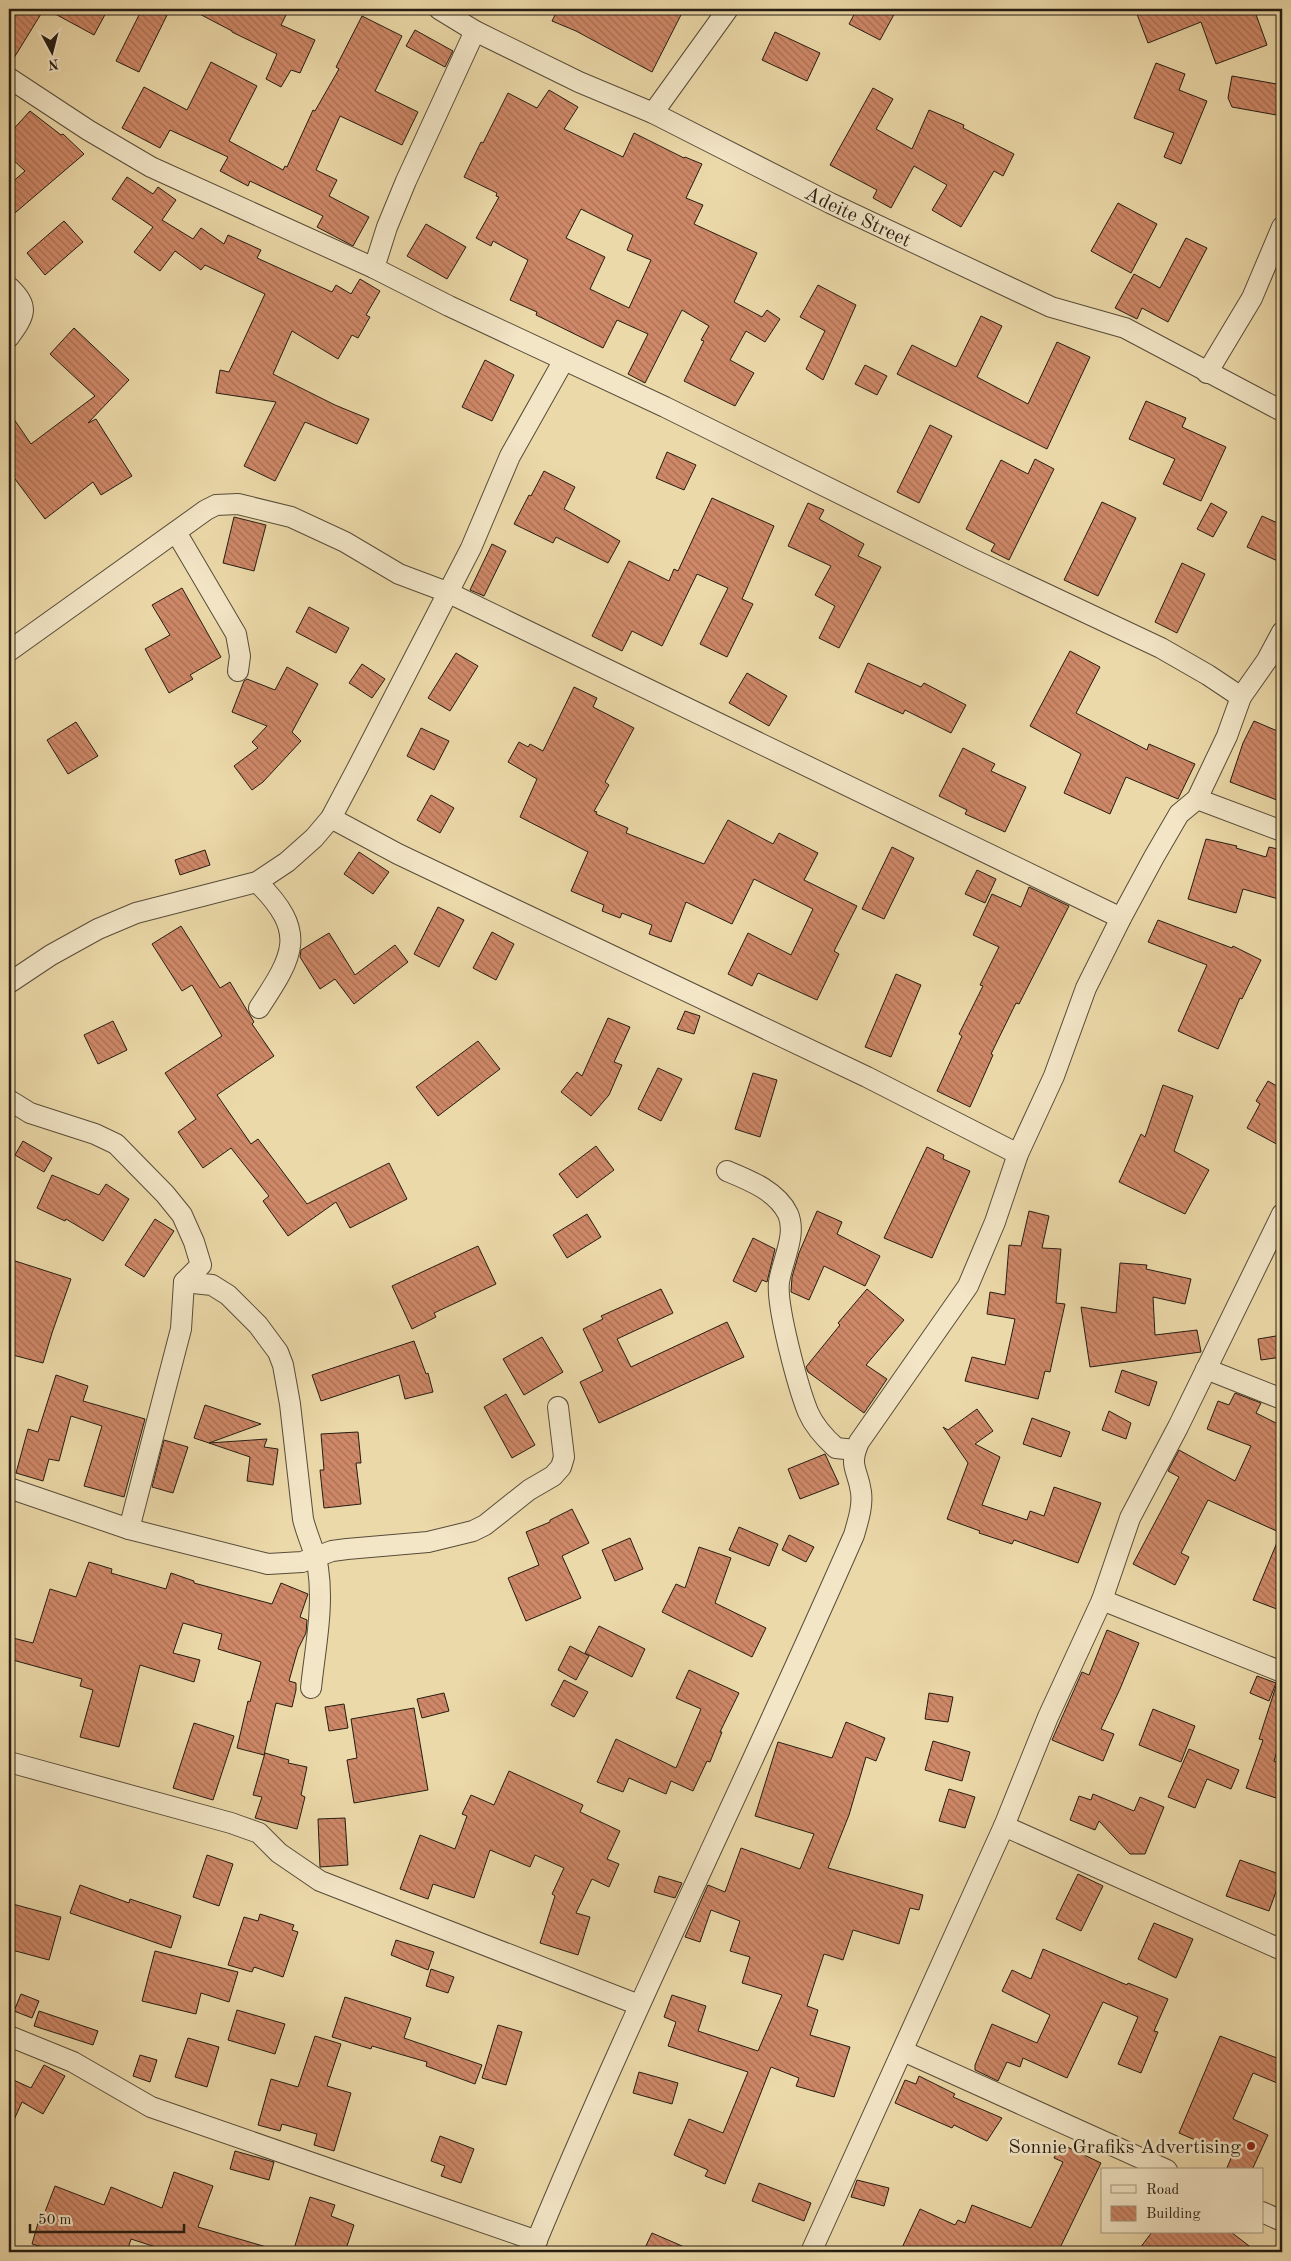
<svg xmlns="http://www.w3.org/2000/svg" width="1291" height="2261" font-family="'Old Standard TT',serif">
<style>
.building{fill:url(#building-back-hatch);stroke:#251d12;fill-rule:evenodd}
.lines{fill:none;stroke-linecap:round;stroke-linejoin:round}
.street-casing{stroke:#574c38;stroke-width:22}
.street{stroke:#f3e6c7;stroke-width:20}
.poi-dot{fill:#8f2418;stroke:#f3e6c7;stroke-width:2}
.labels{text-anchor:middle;stroke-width:5;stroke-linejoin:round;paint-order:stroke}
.street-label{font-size:20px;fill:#251d12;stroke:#f3e6c7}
.poi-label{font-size:20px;fill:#251d12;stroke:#f3e6c7;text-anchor:end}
</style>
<defs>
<pattern id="building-back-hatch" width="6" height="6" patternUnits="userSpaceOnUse" patternTransform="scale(1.25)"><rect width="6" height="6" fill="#cf8868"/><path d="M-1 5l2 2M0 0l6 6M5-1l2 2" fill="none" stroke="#a86f54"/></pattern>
</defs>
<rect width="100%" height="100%" fill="#ecd9a9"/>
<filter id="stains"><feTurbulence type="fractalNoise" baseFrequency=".004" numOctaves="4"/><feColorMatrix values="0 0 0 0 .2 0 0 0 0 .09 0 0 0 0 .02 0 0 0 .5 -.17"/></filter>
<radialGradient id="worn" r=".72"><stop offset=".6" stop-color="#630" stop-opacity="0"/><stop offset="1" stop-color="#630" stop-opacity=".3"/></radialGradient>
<path class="building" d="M9 9H44L9 66Z
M46 9H108L94 35Z
M142 9H170L139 72 116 61Z
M190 9H289L281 25 315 40 300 73 291 70 281 87 266 79 277 54 232 32V31Z
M558 9H684L652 72 576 31 552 21Z
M857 9H897L880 40 849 24Z
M1135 9H1254L1267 45 1216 64 1201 22 1148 43Z
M362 16 402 36 375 91 418 112 402 145 340 116 316 170 337 180 329 196 369 217 353 246 317 227 323 216 250 181 248 186 220 171 228 157 170 130 160 148 122 128 144 87 187 110 211 62 257 86 229 141 283 170 285 166 287 167 313 110 315 111 339 69 336 67Z
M415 30 453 51 445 67 406 46Z
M775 32 820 53 807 81 762 60Z
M1156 63 1185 74 1179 90 1207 101 1181 164 1164 157 1174 133 1134 118Z
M1232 76 1282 85V116L1232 107 1228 98Z
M873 88 893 99 876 129 912 149 929 110 964 125 963 128 1014 154 1003 176 994 171 961 227 932 210 947 185 914 166 891 208 873 198 877 190 830 165Z
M549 90 578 107 564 129 623 157 634 133 684 158 685 157 702 164 686 198 703 205 694 224 757 253 734 302 762 317 767 310 780 319 765 342 746 331 730 360 754 373 735 406 684 381 704 341 701 340 709 326 682 310 645 383 628 374 648 334 617 320 603 348 536 315 537 312 510 300 528 260 493 241 491 246 476 238 499 197 496 196 497 193 464 177 481 142 483 143 508 93 537 108ZM581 209 633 235 627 250 651 260 629 308 590 289 605 257 566 238Z
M30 111 61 135 63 134 84 154 9 218V185L25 171 9 156V134Z
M127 177 153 194 158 187 176 200 162 220 193 239 201 228 224 244 228 235 261 250 257 258 332 292 336 285 351 294 360 279 380 291 366 315 370 317 358 338 352 335 338 359 292 331 273 374 335 405 369 419 357 444 305 422 275 481 244 466 276 402 216 393 220 370 229 372 265 294 205 265 201 270 175 251 160 271 134 252 153 227 112 199Z
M1118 203 1157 224 1131 273 1091 251Z
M64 221 83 242 45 275 27 253Z
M426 224 466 247 447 279 407 256Z
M1186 238 1207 248 1168 322 1142 308 1137 319 1115 308 1134 274 1160 288Z
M818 285 856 305 823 380 806 369 825 331 800 317Z
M981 316 1002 326 977 377 1028 404 1057 342 1090 357 1047 449 897 374 912 345 956 367Z
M74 328 129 380 88 423 96 419 132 476 101 495 93 482 45 519 9 471V412L31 444 95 396 50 354Z
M485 360 514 375 492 421 462 407Z
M865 365 887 376 877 395 855 384Z
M1146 401 1186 418 1182 427 1226 447 1201 501 1163 484 1175 459 1129 439Z
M930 425 952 436 919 503 897 492Z
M667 452 696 465 684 490 656 478Z
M1035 459 1054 469 1009 560 991 551 995 544 966 529 1001 460 1028 474Z
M544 471 575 487 564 509 620 541 608 563 556 537 553 543 514 524 529 495 531 496Z
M712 498 774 526 742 599 753 604 727 657 700 644 728 588 697 574 662 646 632 631 622 651 592 636 629 561 669 581 674 569 678 571Z
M1102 502 1136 518 1098 596 1064 580Z
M808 503 824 510 819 519 864 544 858 556 881 567 839 648 819 638 835 606 815 595 831 566 788 546Z
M1211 503 1227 512 1213 537 1197 529Z
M1262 516 1282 525V563L1247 547Z
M234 517 266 525 254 571 223 563Z
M492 544 506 551 484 596 470 590Z
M1182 563 1205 574 1177 633 1155 622Z
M182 588 221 657 190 675 193 679 169 693 145 649 170 635 152 605Z
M309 607 349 628 336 653 296 632Z
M1070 651 1100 667 1076 713 1147 750 1149 744 1195 764 1178 799 1126 777 1110 814 1064 793 1081 754 1030 726Z
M456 653 478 666 450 711 428 698Z
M868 663 921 687 924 683 966 705 951 733 905 710 903 714 855 692Z
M362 664 385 679 372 698 349 683Z
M287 667 318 684 292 732 301 741 263 782 252 790 234 766 258 748 252 742 267 726 232 712 244 681 247 679 275 690Z
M747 673 787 696 769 726 729 703Z
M574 687 597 698 593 707 634 728 605 782 609 785 594 811 597 812 596 814 628 828 626 833 704 864 728 820 773 844 779 833 818 853 804 880 857 906 834 951 839 954 817 1000 758 973 752 986 728 974 748 933 791 955 813 909 754 879 732 924 686 902 671 942 649 934 652 925 622 913 620 918 602 911 604 905 571 891 588 852 520 817 537 779 508 762 519 742 528 747 530 744 543 751Z
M1254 721 1282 733V802L1230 782 1243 743Z
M76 722 98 756 68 774 47 740Z
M421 728 449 741 434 770 407 756Z
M963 748 995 764 991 771 1026 787 1005 832 965 814 967 810 939 796Z
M431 795 454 808 440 833 417 820Z
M1206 839 1237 846 1236 848 1266 857 1269 847 1282 850V900L1243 889 1236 913 1188 899Z
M892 847 914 858 884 919 862 909Z
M205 850 210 865 180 875 175 860Z
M359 852 389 872 373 894 344 874Z
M977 870 996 879 985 903 965 894Z
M1029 887 1069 906 1019 1004 1016 1003 991 1054 993 1055 970 1107 937 1091 962 1036 959 1034 983 986 980 985 999 947 973 935 992 894 1021 907Z
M438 907 464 920 439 967 414 954Z
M1158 920 1232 948 1233 946 1261 960 1242 999 1240 998 1218 1049 1178 1031 1207 965 1148 942Z
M181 926 220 988 230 982 254 1022 252 1024 274 1056 217 1095 251 1144 258 1139 307 1204 389 1163 407 1199 350 1228 336 1202 288 1236 263 1201 269 1196 231 1148 203 1168 178 1132 196 1119 165 1073 222 1036 192 985 182 991 152 944Z
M492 932 514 944 496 980 473 968Z
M329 933 355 975 395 945 408 962 354 1004 335 979 320 989 300 957 301 950Z
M896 974 921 985 891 1057 865 1047Z
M685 1011 700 1016 694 1034 677 1029Z
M608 1018 630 1027 614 1062 622 1065 609 1095 591 1116 561 1092 577 1072 582 1076Z
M113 1021 127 1050 98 1064 84 1035Z
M478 1041 500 1069 438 1116 416 1087Z
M658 1068 682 1079 661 1121 638 1109Z
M753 1073 777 1080 760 1137 735 1129Z
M1268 1081 1282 1089V1147L1247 1128 1260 1104 1256 1101Z
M1163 1085 1193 1096 1174 1151 1209 1170 1185 1214 1119 1182 1141 1134 1145 1137Z
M23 1141 52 1158 44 1172 15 1155Z
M596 1146 614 1170 577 1198 559 1174Z
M927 1147 944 1155 943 1159 970 1171 932 1258 884 1238Z
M52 1175 99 1195 106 1184 129 1199 103 1241 66 1219 65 1221 37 1208Z
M817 1211 842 1222 837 1234 880 1256 865 1286 824 1266 809 1300 791 1292 792 1277 799 1253Z
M1029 1211 1049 1216 1042 1248 1061 1249 1056 1303 1065 1304 1050 1372 1045 1371 1038 1399 965 1381 972 1357 1005 1365 1015 1319 987 1314 990 1292 1005 1295 1009 1245 1021 1246Z
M587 1214 601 1237 567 1258 553 1235Z
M155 1219 174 1231 144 1277 125 1265Z
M753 1238 775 1249 767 1282 762 1280 756 1292 733 1281Z
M478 1246 496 1284 434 1313 436 1317 412 1329 392 1286Z
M9 1259 71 1279 52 1333 43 1363 9 1354Z
M1120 1263 1147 1265 1146 1269 1191 1279 1185 1304 1153 1297 1155 1335 1197 1330 1201 1352 1090 1367 1081 1307 1116 1313Z
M661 1289 673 1313 617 1339 631 1367 727 1322 744 1357 599 1423 580 1382 603 1371 583 1329 603 1319 601 1316Z
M867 1289 904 1320 866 1365 887 1379 864 1413 808 1372 806 1367 840 1325 838 1323Z
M1282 1335V1357L1261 1360 1258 1339Z
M542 1337 563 1372 524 1395 503 1359Z
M414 1341 426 1374 428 1373 433 1392 405 1399 399 1375 321 1401 312 1375Z
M1122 1370 1157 1382 1149 1406 1115 1392Z
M56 1375 88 1386 83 1401 145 1419 124 1497 84 1486 102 1426 71 1416 59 1461 49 1459 43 1481 16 1473 28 1429 38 1432Z
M1235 1393 1261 1403 1256 1413 1282 1426V1611L1253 1600 1281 1533 1208 1500 1181 1553 1189 1557 1175 1585 1133 1564 1179 1477 1168 1471 1179 1450 1235 1481 1251 1446 1207 1429 1218 1401 1229 1405Z
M506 1394 535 1445 512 1458 484 1407Z
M205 1405 261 1424 209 1443 194 1438Z
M977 1409 993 1431 975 1444 1000 1457 982 1505 1027 1520 1030 1511 1044 1516 1054 1487 1101 1503 1078 1563 1014 1540 1012 1544 979 1533 980 1531 947 1519 968 1463 943 1427 948 1430Z
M1109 1411 1131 1423 1126 1439 1102 1430Z
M1032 1418 1070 1432 1061 1457 1023 1444Z
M358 1432 361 1463H356L361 1504 324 1508 320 1470H324L321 1434Z
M267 1439 264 1447 278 1449 273 1485 247 1481 250 1457 209 1443Z
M164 1440 188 1447 173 1493 152 1487Z
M825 1454 839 1484 800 1499 788 1469Z
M572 1509 589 1543 562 1556 581 1598 526 1621 508 1578 539 1565 526 1532 550 1522V1520Z
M739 1527 778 1544 769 1566 729 1550Z
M789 1535 814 1547 806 1562 782 1550Z
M630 1538 643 1569 615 1581 602 1550Z
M699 1547 731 1558 715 1603 766 1628 752 1657 662 1612 676 1584 685 1588Z
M89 1562 112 1569 111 1573 166 1589 171 1573 194 1581V1583L272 1604 281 1583 308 1594 300 1617 307 1620 306 1633 298 1649 289 1681 296 1683V1690L292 1707 276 1703 264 1755 237 1748 248 1701 250 1702 261 1662 218 1649 222 1634 183 1623 173 1653 200 1660 194 1682 140 1665 119 1747 80 1737 93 1690 80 1686 82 1679 9 1659V1637L33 1643 50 1589 76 1597Z
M599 1626 645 1649 632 1677 585 1653Z
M1107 1630 1139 1643 1120 1689 1101 1729 1114 1734 1103 1761 1052 1740 1082 1672 1089 1675Z
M570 1646 589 1656 576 1680 558 1670Z
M689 1670 739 1693 720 1732H722L710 1762 707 1761 693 1791 671 1781 666 1794 629 1778 623 1792 597 1782 616 1739 676 1768 701 1709 676 1698Z
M1257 1676 1276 1683 1269 1701 1250 1693Z
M564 1680 588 1692 574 1717 551 1705Z
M1277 1683 1282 1684V1735L1274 1761 1282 1764V1800L1246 1788 1263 1740 1259 1739Z
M444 1693 449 1711 422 1718 417 1699Z
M929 1693 953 1697 948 1722 925 1719Z
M344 1704 348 1728 329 1731 325 1707Z
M414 1708 428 1790 354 1803 347 1760 357 1758 351 1719Z
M1153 1709 1195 1726 1181 1762 1139 1745Z
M846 1722 885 1738 876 1761 866 1757 849 1815 828 1868 923 1895 919 1910 910 1908 899 1944 853 1930 843 1960 824 1954 807 2006 818 2010 810 2035 850 2047 834 2097 796 2086 799 2078 771 2067 725 2184 705 2176 708 2170 674 2155 689 2119 723 2133 748 2072 668 2046 676 2022 664 2017 672 1995 706 2006 698 2031 758 2051 782 1995 742 1983 750 1957 730 1951 740 1921 711 1910 700 1942 685 1937 708 1885 725 1892 741 1848 800 1869 814 1834 755 1816 778 1742 832 1758Z
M194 1723 234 1736 213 1800 173 1788Z
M933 1741 970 1752 962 1781 925 1770Z
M1189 1749 1239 1770 1231 1789 1207 1779 1195 1808 1168 1797Z
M265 1753 289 1760 288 1763 307 1767 301 1795 305 1797 297 1829 255 1818 262 1797 253 1795Z
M509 1771 583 1805 580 1812 620 1831 607 1859 619 1864 609 1887 592 1879 576 1913 590 1917 578 1955 540 1943 555 1896 552 1894 564 1868 535 1855 530 1867 490 1850 474 1898 433 1884 428 1899 400 1889 420 1835 455 1849 467 1816 462 1814 471 1795 494 1805Z
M949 1789 975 1797 965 1828 939 1821Z
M1093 1794 1134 1811 1140 1797 1164 1807 1145 1854H1130L1099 1821 1095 1830 1070 1820 1079 1796 1091 1800Z
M345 1818 348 1865 320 1867 318 1819Z
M207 1855 233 1864 219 1906 193 1897Z
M1240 1860 1282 1875 1269 1911 1226 1896Z
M1078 1874 1103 1886 1081 1931 1056 1919Z
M659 1876 682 1883 675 1898 654 1892Z
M80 1885 129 1903 130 1899 181 1916 171 1948 70 1913Z
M9 1903 61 1917 49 1960 12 1950 13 1946 9 1945Z
M260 1914 294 1925 292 1930 298 1932 283 1977 254 1967 252 1972 228 1965 244 1917 258 1921Z
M1154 1923 1193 1939 1176 1978 1138 1959Z
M396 1940 434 1952 428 1970 391 1955Z
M1043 1949 1127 1985 1128 1983 1168 1999 1154 2031 1158 2032 1141 2073 1118 2064 1138 2017 1103 2002 1067 2078 1023 2058 1020 2067 1007 2062 998 2081 975 2070V2065L992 2024 1037 2043 1050 2015 1002 1991 1012 1970 1031 1979Z
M155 1951 238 1972 229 2002 201 1993 196 2014 142 2001Z
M431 1969 454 1977 448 1993 426 1986Z
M21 1994 39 2001 32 2018 14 2011Z
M345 1997 411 2018 404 2038 482 2065 475 2084 426 2066 427 2062 372 2046 371 2049 332 2037Z
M237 2010 285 2024 275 2054 228 2040Z
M39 2011 98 2031 93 2045 34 2026Z
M498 2025 522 2032 506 2085 482 2078Z
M315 2036 341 2044 327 2086 351 2093 334 2151 314 2145 317 2134 282 2124 280 2131 258 2125 271 2079 298 2087Z
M1220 2036 1282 2060V2085L1253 2073 1233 2119 1268 2135 1252 2170H1226L1232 2156 1179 2133Z
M188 2038 219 2047 207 2087 175 2077Z
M140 2055 157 2060 150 2082 133 2076Z
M44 2065 65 2076 43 2114 22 2102 9 2131V2078L31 2088Z
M639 2072 678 2083 672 2104 633 2093Z
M919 2076 955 2094 953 2097 1002 2118 987 2141 954 2125 952 2128 895 2103 905 2080 916 2084Z
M440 2136 474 2149 461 2183 441 2176 445 2166 431 2161Z
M1061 2144 1101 2163 1058 2252H900L920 2209 955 2225 958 2220 965 2223 972 2205 1031 2228 1063 2162 1054 2158Z
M235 2151 274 2162 269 2180 230 2169Z
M174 2172 213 2186 198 2227 270 2248 269 2252H171L131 2239 127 2252H61L32 2244 40 2216 43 2217 55 2186 104 2205 111 2187 162 2208Z
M857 2180 889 2188 884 2206 851 2197Z
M759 2183 811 2203 804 2221 752 2201Z
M310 2197 335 2205 331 2216 354 2225 345 2252H293Z
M1152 2232H1231L1257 2252H1137Z
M652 2233 696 2252H643Z"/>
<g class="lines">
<g class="street-casing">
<g id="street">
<path id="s1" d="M439 9 475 31 579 82 653 113 830 203 1051 307 1125 328 1282 411"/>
<path d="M9 78 88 130 151 167 374 268 449 306 665 407 972 559 1161 648 1208 675 1241 697"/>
<path d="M653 113 728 9"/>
<path d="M374 268 387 227 406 181 475 31"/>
<path d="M9 287C30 307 25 315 9 337"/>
<path d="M1207 373 1252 298 1282 227"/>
<path d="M176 532 236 634 240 656 238 671"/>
<path d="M9 651 206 510 216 505 238 504 291 517 345 542 399 574 447 592 1121 918"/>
<path d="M1197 799 1282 831"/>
<path d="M331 818 398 854 867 1077 1018 1154"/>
<path d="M257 882C308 932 294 955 259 1008"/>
<path d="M9 983 51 955 98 929 136 913 257 882 287 862 314 838 331 818 358 767 471 548 510 456 564 360"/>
<path d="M9 1100 30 1113 95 1134 116 1144 165 1194 182 1215 194 1242 201 1265 184 1282 181 1329 129 1529"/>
<path d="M727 1171C749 1180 777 1191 788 1214 797 1235 782 1261 779 1282 776 1306 798 1387 808 1412 814 1426 825 1438 836 1448L855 1450"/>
<path d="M184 1282 212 1285 228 1295 258 1325 278 1352 283 1365 290 1404 303 1519C307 1536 316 1553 318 1568 324 1607 315 1649 311 1688"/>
<path d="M1206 1369 1282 1399"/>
<path d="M9 1488 129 1529 268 1564 302 1562 332 1551 347 1549 428 1542 473 1531 485 1525 529 1490 553 1476 561 1467 564 1457 558 1407"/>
<path d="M1102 1600 1282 1672"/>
<path d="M9 1762 231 1823 259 1833 279 1853 320 1881 639 2005"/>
<path d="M1004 1826 1282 1950"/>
<path d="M9 2036 73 2062 151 2107 537 2241"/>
<path d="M903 2051 1167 2170"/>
<path d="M1262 2212 1282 2221"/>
<path d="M532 2252C632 2010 749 1775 854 1535 858 1521 863 1506 861 1492 858 1469 848 1467 859 1442L968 1286 995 1222 1018 1154 1054 1076 1086 988 1121 918 1154 857 1179 814 1197 799 1227 736 1241 697 1267 660 1282 632"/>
<path d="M811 2252 1004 1826 1048 1717 1102 1600 1130 1518 1178 1427 1282 1214"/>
</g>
</g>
<use href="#street" class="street"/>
</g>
<circle class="poi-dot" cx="1251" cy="2146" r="5"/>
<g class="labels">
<g class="street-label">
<text dy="7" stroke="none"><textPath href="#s1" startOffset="468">Adeite Street</textPath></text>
</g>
<g class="poi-label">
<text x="1241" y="2153">Sonnie Grafiks Advertising</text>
</g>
</g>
<rect width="1291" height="2261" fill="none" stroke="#ecd9a9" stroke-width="30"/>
<rect x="10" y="10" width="1271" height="2241" fill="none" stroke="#251d12" stroke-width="2.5"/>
<rect x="15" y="15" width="1261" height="2231" fill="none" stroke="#251d12"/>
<rect x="1101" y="2168" width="162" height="65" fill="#f3e6c7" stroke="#a1967f"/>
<rect x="1111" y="2185" width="25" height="8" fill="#f3e6c7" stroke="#a1967f"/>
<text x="1146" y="2194" font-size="15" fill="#251d12">Road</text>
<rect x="1111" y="2206" width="25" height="15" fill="url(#building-back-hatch)" stroke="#a1967f"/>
<text x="1146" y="2218" font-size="15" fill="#251d12">Building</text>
<g transform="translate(52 52) rotate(173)" stroke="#f3e6c7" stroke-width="4" paint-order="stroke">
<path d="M0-4L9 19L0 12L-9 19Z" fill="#251d12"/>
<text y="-8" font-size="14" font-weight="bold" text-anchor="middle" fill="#251d12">N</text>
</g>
<path d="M30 2224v8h154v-8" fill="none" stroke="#251d12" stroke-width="2.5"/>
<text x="38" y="2224" font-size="15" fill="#251d12" stroke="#f3e6c7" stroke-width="4" paint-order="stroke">50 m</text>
<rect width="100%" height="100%" filter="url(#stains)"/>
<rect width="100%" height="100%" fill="url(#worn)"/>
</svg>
